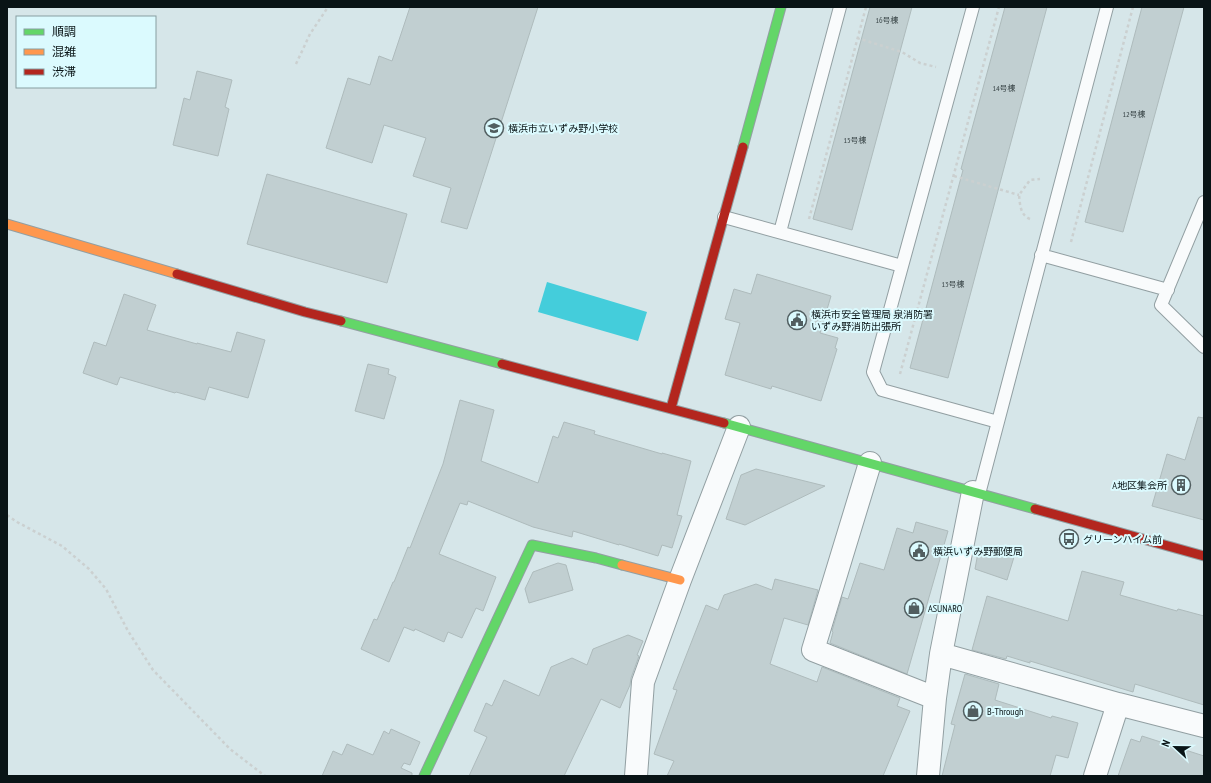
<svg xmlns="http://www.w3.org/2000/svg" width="1211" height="783" font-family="'PT Sans Narrow','Noto Sans JP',sans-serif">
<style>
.water{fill:#44cddb}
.building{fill:#c1cfd1;stroke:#aebbbc}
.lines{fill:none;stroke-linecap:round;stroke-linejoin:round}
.lane-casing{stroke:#929fa2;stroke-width:14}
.street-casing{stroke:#929fa2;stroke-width:24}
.fast-casing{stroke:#929fa2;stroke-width:11}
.slow-casing{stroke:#929fa2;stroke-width:11}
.jam-casing{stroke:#929fa2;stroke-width:11}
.path{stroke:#cbd0d0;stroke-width:2.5;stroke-dasharray:3 3;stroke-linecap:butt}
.lane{stroke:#f9fbfc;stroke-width:12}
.street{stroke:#f9fbfc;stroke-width:22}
.fast{stroke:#63d668;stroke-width:9}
.slow{stroke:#ff974d;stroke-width:9}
.jam{stroke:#b3261e;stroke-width:9}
.labels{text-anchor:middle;stroke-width:4;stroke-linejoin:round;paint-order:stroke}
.number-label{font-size:8px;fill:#394547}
.poi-label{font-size:10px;fill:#091416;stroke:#dbfafe;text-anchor:start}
</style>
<rect width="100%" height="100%" fill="#d6e6e9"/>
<path class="water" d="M547 282 647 312 638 341 538 312Z"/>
<path class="building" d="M410 7H538L467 229 441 222 451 188 413 176 426 138 384 125 372 163 326 148 348 78 370 85 379 56 392 61Z
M870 7H912L852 230 813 219Z
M1005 7H1047L948 378 910 368 963 170 961 169Z
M1142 7H1184L1123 232 1085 222Z
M197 71 232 80 225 107 229 109 218 156 173 145 184 98 190 100Z
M267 174 407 214 387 283 247 244Z
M757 274 831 296 820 333 838 338 835 348 837 349 821 401 772 386 771 389 725 375 740 323 725 319 734 289 751 294Z
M124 294 156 305 147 330 197 344V343L231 352 237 332 265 340 248 398 209 387 205 400 176 392 175 393 120 377 117 385 83 373 94 342 106 346Z
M368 364 389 369 388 374 396 377 384 419 355 411Z
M460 400 494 410 481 461 538 483 553 436 558 438 564 422 595 431 594 434 662 454V453L691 461 677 515 682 516 672 548 662 545 658 556 619 544V545L573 531 572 537 533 527 468 501 467 505 460 503 439 554 496 577 483 611 476 608 462 638 448 632 444 642 415 629 414 631 404 627 389 662 361 649 374 619 377 620 393 582H394L408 547 410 548 443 464Z
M1198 417 1204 418V520L1152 506 1167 454 1185 460Z
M756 469 825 486 745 525 726 519 741 475Z
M916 522 948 531 907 674 830 643 833 632 832 631 842 597 848 599 860 563 884 570 897 528 913 533Z
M979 547 1014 557 1007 580 975 569Z
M558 563 566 565 573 590 529 603 525 589 533 572Z
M1082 571 1124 582 1120 595 1177 611 1178 609 1204 616V705L1135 684 1133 692 1030 661V663L1007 656 1006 659 972 650 987 596 1068 621Z
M775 579 818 590 808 625 784 618 770 664 817 682 822 667 900 698 897 706 910 711 883 776H667L674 761 654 754 677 690 673 689 706 605 718 610 724 595 756 584 772 590Z
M628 635 643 641 637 655 639 656 631 678 630 685 620 708 601 699 564 776H469L487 737 474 731 486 703 492 706 504 680 539 696 551 667 572 658 587 665 593 649Z
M965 674 999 684 995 700 1051 718 1052 716 1078 723 1068 758 1056 755 1050 776H942L955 725 951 724Z
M391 729 420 742 410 765 404 763 401 768 412 773V776H322L333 751 342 755 347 744 373 755 384 731 389 734Z
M1142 736 1204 756V776H1118L1131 739 1140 742Z"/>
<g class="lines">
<g class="lane-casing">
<path id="lane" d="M973 7 873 372 882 390 998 422
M1204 202 1161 305 1204 347
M724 217 902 266
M780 232 840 7
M1041 255 1168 290
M979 494 1107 7"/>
</g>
<g class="street-casing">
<path id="street" d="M870 463 813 650 935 698
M941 654 1118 704 1204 726
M636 776 643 682 680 580 739 427
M928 776 935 698 941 654 973 492
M1095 776 1118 704"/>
</g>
<g class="fast-casing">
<path id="fast" d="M743 147 781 7
M341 321 502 364
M724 423 1035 509
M424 776 532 545 596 558 622 565"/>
</g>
<g class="slow-casing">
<path id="slow" d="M7 224 177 274
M622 565 680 580"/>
</g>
<g class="jam-casing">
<path id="jam" d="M177 274 305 312 341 321
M502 364 724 423
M671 408 743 147
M1035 509 1204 556"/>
</g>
<path class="path" d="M857 38 902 52 920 63 936 67
M296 64 310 34 328 7
M954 176 1019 195
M809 219 866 7
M1030 219C1020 215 1020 204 1019 195L1030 180 1040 179
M1071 242 1133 7
M900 374 999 7
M7 515 17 522 62 546 89 569 106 589 128 631 153 670 230 749 265 776"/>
<use href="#lane" class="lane"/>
<use href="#street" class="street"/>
<use href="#fast" class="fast"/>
<use href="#slow" class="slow"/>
<use href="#jam" class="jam"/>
</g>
<defs>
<g id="school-ring" transform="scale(1)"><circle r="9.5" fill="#dbfafe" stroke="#515e60" stroke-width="1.5"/><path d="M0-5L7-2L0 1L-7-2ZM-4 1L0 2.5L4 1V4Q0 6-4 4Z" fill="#515e60"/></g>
<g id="civic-ring" transform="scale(1)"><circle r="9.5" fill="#dbfafe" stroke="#515e60" stroke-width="1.5"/><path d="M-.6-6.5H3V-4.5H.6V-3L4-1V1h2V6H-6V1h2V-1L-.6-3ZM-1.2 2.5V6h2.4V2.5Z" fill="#515e60"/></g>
<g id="building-ring" transform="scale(1)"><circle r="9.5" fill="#dbfafe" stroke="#515e60" stroke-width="1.5"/><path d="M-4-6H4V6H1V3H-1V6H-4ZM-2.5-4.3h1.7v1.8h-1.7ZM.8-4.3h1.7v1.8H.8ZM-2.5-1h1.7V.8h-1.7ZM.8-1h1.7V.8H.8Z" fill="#515e60"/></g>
<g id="bus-ring" transform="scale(1)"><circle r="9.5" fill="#dbfafe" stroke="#515e60" stroke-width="1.5"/><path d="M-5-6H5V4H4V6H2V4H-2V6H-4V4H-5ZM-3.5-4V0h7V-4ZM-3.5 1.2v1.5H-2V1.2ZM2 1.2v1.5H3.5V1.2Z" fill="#515e60"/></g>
<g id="shop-ring" transform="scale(1)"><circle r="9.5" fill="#dbfafe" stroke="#515e60" stroke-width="1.5"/><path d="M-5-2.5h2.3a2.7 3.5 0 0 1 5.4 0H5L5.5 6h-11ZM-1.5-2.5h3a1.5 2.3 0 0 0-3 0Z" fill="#515e60"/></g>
</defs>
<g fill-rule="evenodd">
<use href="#school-ring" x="494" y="128"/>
<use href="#civic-ring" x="797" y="320"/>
<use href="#building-ring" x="1181" y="485"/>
<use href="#bus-ring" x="1069" y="539"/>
<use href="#civic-ring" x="919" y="551"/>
<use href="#shop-ring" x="914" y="608"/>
<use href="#shop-ring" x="973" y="711"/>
</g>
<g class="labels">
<g class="number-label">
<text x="887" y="23">16号棟</text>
<text x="1004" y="91">14号棟</text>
<text x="1134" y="117">12号棟</text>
<text x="855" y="143">15号棟</text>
<text x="953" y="287">13号棟</text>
</g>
<g class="poi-label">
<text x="508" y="132">横浜市立いずみ野小学校</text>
<text x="811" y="318">横浜市安全管理局 泉消防署<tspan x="811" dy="12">いずみ野消防出張所</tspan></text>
<text x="1167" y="489" text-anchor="end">A地区集会所</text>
<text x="1083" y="543">グリーンハイム前</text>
<text x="933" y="555">横浜いずみ野郵便局</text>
<text x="928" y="612">ASUNARO</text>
<text x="987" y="715">B-Through</text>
</g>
</g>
<rect width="1211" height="783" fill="none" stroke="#091416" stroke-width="16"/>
<rect x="16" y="16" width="140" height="72" fill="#dbfafe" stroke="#879ea1"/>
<rect x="24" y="29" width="20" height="6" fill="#63d668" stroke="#879ea1"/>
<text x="52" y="36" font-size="12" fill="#091416">順調</text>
<rect x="24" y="49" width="20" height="6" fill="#ff974d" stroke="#879ea1"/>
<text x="52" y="56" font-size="12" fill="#091416">混雑</text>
<rect x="24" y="69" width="20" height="6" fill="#b3261e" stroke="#879ea1"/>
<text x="52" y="76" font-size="12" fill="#091416">渋滞</text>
<g transform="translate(1175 747) rotate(292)" stroke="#dbfafe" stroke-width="3" paint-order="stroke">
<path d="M0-3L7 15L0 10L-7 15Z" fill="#091416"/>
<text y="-6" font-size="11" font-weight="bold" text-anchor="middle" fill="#091416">N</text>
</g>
</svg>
